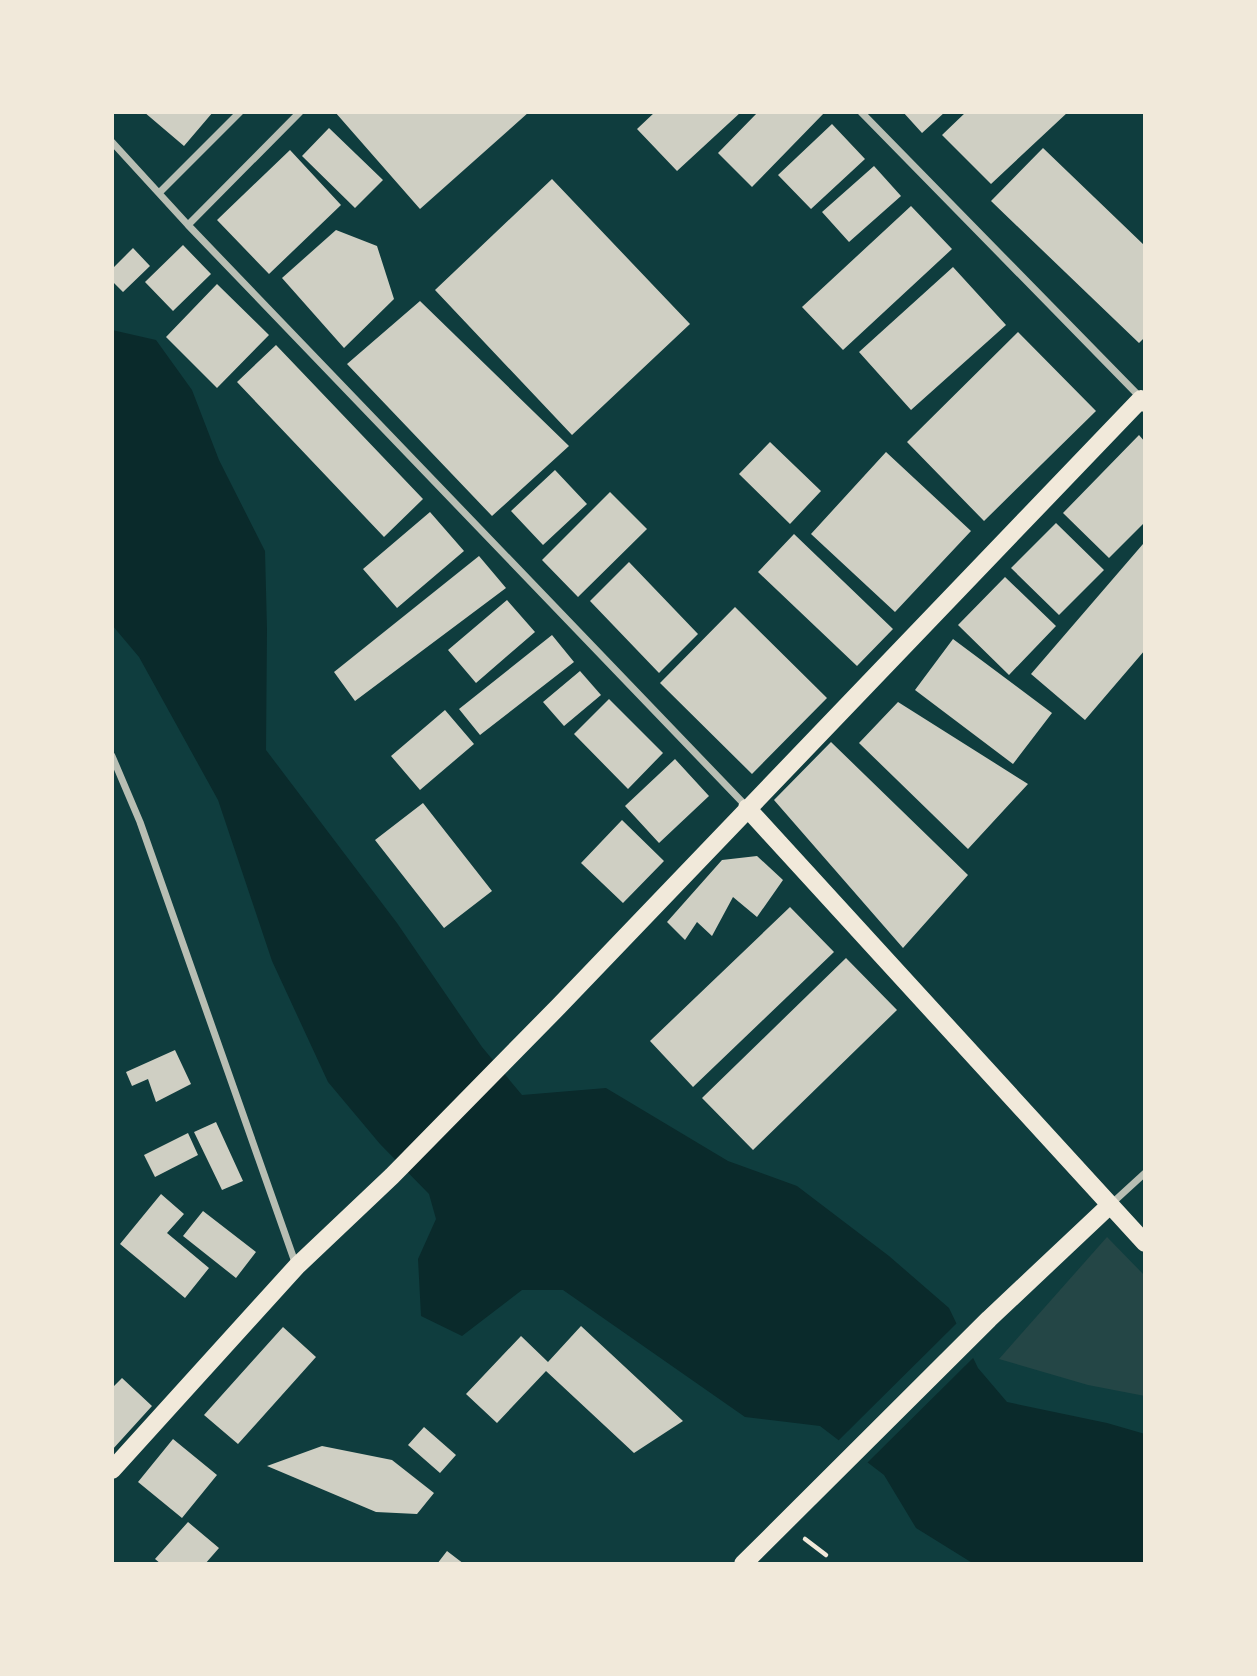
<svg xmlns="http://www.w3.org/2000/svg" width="1257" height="1676" font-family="Quicksand,sans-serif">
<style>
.green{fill:#244646}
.water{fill:#0a2a2b}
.pier{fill:#0f3d3e}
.building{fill:#cfcfc3}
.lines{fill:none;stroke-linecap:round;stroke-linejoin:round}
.path{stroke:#f1e9da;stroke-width:4.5}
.minor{stroke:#b8beb3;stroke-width:7}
.primary{stroke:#f1e9da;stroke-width:18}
</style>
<rect width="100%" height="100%" fill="#0f3d3e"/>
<path class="green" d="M1107 1237 1145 1276V1396L1088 1385 999 1359Z"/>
<path class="water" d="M112 330 156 340 192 390 219 460 265 551 267 629 266 750 397 923 482 1047 522 1095 606 1088 728 1161 797 1186 889 1256 949 1308 978 1368 1007 1402 1107 1423 1145 1434V1564H974L916 1528 884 1475 820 1426 745 1417 563 1290H522L462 1336 421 1316 418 1259 436 1219 429 1194 380 1144 328 1082 272 961 218 800 139 657 112 625Z"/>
<path class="pier" d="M959 1321 976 1355 865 1465 836 1443Z"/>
<path class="building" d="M144 112H213L184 146Z
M335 112H529L420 209Z
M655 112H741L677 171 637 129Z
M758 112H825L752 187 718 153Z
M903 112H945L922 133Z
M966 112H1068L991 184 942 135Z
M832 124 865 159 811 209 778 175Z
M329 128 383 180 355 208 302 156Z
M1043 148 1145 246V337L1139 343 991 201Z
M290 150 341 205 269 274 217 220Z
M874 166 901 196 849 242 822 212Z
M552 179 690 324 572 435 435 290Z
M911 206 952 249 843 350 802 307Z
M336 230 377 246 394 299 344 348 282 278Z
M183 245 211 274 173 311 145 282Z
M133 248 150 266 123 292 112 281V269Z
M953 267 1006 325 911 410 859 352Z
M217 284 269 335 217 388 166 337Z
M420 301 569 446 492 516 347 364Z
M1018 332 1096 411 984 521 907 442Z
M276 345 423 499 384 537 237 382Z
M1139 435 1145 442V525L1144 523 1109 558 1063 513Z
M770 442 821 491 790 524 739 474Z
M886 452 971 531 895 612 811 534Z
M555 470 587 504 543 545 511 511Z
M610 492 647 529 578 597 542 560Z
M430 512 464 551 397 608 363 569Z
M1056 523 1104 570 1059 615 1011 568Z
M794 534 893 629 857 666 758 572Z
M1143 544 1145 546V650L1085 720 1031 674Z
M479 556 506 588 355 701 334 672Z
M629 562 698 634 659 673 590 601Z
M1005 577 1056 626 1009 675 958 625Z
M507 600 535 632 476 683 448 650Z
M735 607 827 698 752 774 660 683Z
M552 635 574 662 480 735 459 709Z
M953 639 1052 713 1013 764 915 690Z
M580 671 601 695 564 726 543 702Z
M609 699 663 753 628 789 574 734Z
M898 702 1028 784 968 849 859 743Z
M445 710 474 744 420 790 391 756Z
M831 742 968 875 903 948 774 800Z
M675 759 709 796 659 843 625 806Z
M423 803 492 891 444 928 375 840Z
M622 820 664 861 623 903 581 863Z
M757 856 783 880 757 917 733 897 712 936 697 922 685 940 667 922 722 860Z
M790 907 834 952 693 1087 650 1041Z
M846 958 897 1010 753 1150 702 1098Z
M175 1050 191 1084 156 1102 148 1079 132 1086 126 1072Z
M216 1122 243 1181 222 1190 194 1132Z
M188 1133 198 1155 155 1177 144 1155Z
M161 1194 184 1214 167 1233 209 1268 185 1298 120 1244Z
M203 1211 256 1252 236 1278 183 1236Z
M581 1326 683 1421 634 1453 546 1371 497 1423 466 1394 521 1336 548 1362Z
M283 1327 316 1357 238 1444 204 1415Z
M122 1378 152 1406 112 1450V1388Z
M424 1427 456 1455 440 1473 408 1445Z
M173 1439 217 1475 182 1518 138 1482Z
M322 1446 392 1460 434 1493 417 1514 376 1512 267 1466Z
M188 1522 219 1548 205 1564H161L155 1559Z
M447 1551 464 1564H437Z"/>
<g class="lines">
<path class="path" d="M805 1539 826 1555"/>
<path class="minor" d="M861 112 1140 397
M112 142 188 225 747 807
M159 193 240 112
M188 225 300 112
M112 756 140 822 296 1265
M1110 1205 1145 1173"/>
<path class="primary" d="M747 808 1145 1243
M112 1470 297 1266 392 1176 559 1006 1141 399 1145 403
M743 1564 989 1319 1110 1205"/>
</g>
<rect width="1257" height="1676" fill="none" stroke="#f1e9da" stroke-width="228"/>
</svg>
